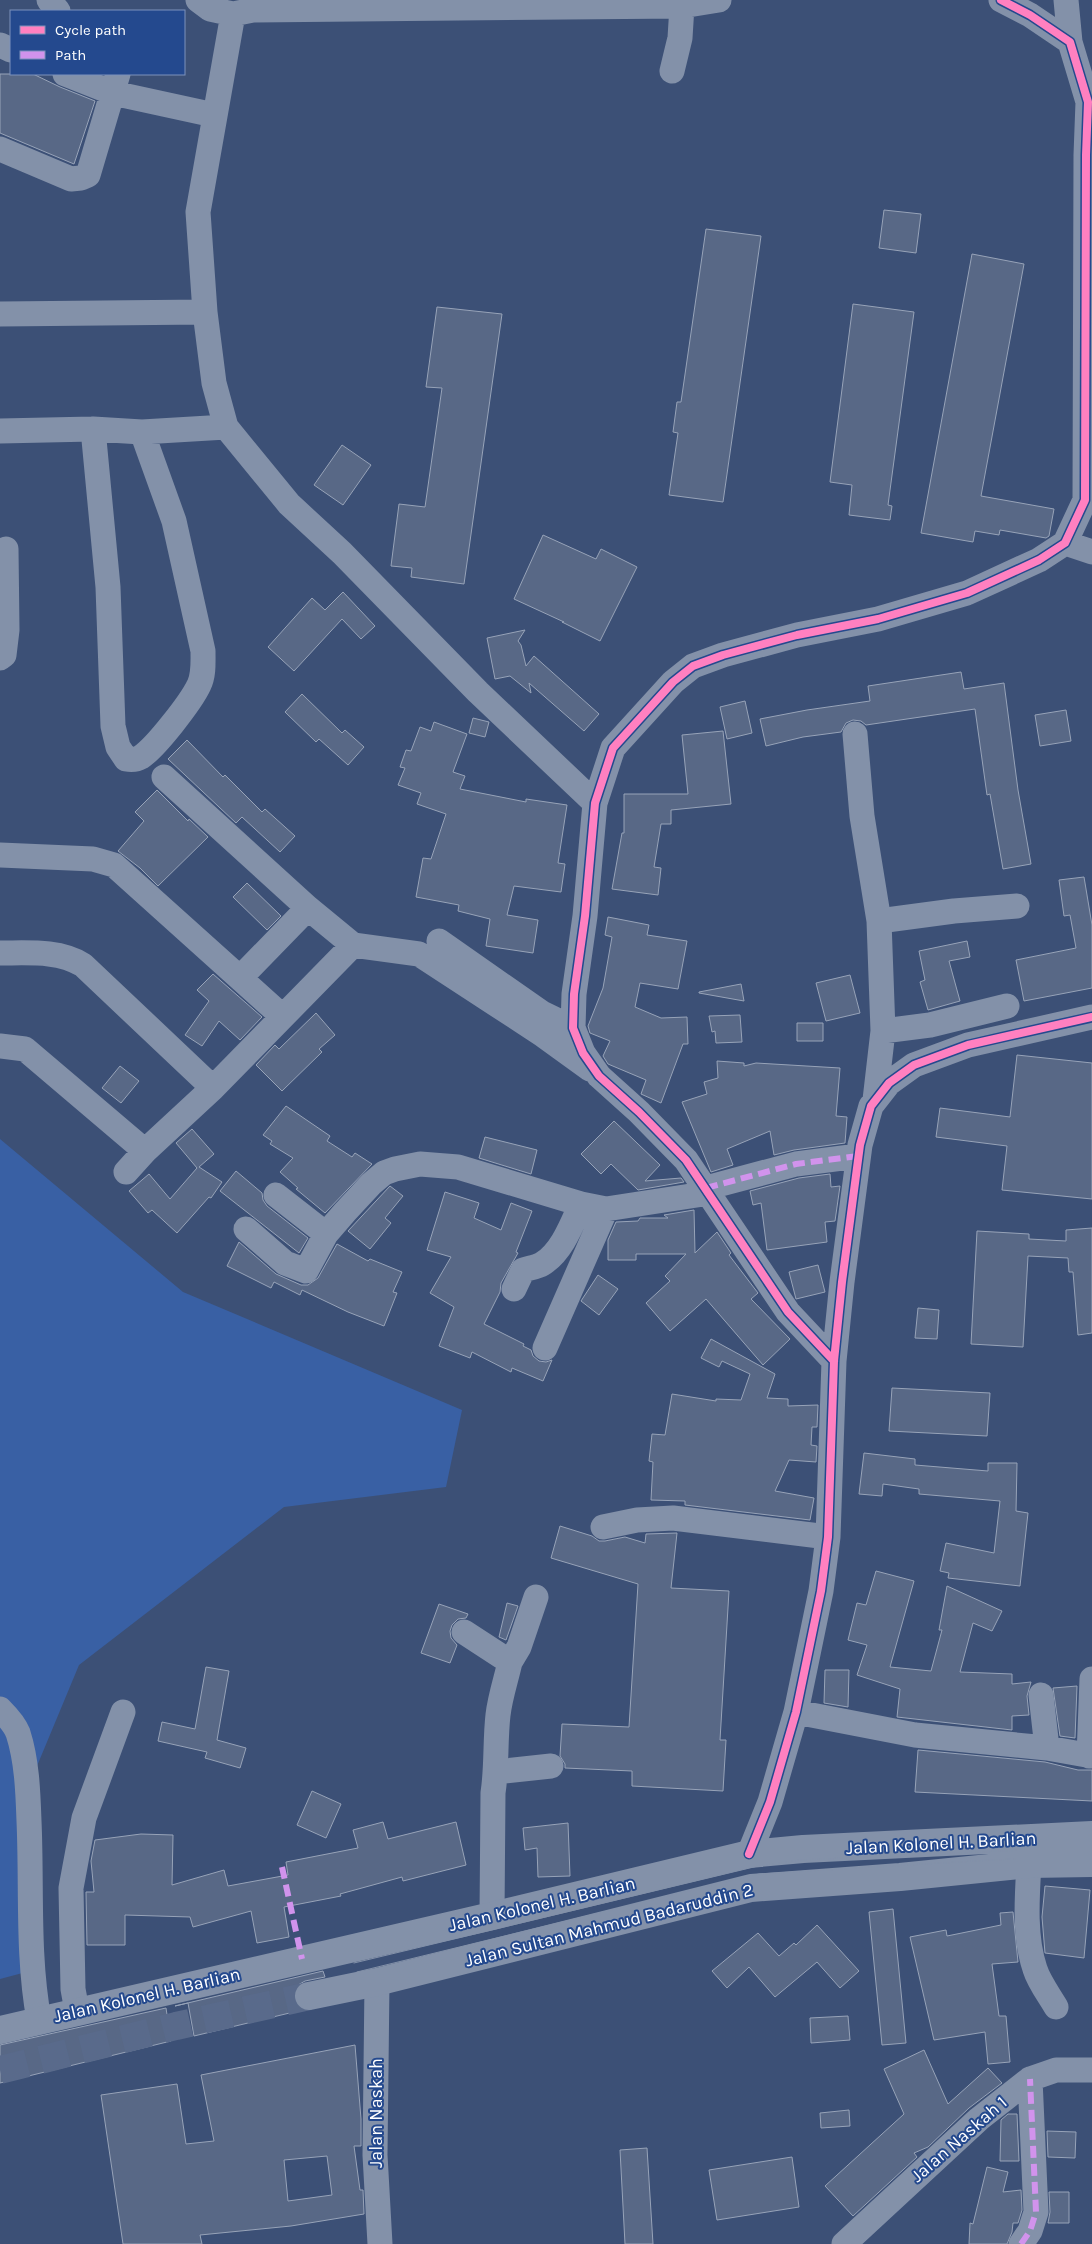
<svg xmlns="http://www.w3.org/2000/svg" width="1092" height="2244" font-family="Karla,sans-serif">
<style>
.green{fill:#3960a4}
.building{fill:#586886;stroke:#97a3b8;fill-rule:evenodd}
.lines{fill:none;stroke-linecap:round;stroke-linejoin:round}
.highway-tunnel{stroke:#596a8b;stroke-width:28;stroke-dasharray:28 14;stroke-linecap:butt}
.minor{stroke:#8391a9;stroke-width:25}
.highway{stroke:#8391a9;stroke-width:28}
.tram{stroke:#8391a9;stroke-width:1}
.quiet{stroke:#d193ec;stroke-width:6;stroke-dasharray:12 6;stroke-linecap:butt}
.cycleway-casing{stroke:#24498e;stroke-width:11}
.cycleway{stroke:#ff80c0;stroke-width:8}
.labels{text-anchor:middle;stroke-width:4;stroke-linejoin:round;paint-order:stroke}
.street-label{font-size:18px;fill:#fff;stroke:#24498e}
</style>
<rect width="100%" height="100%" fill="#3c5076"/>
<path class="green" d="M0 1139 183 1292 462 1410 446 1487 284 1507 79 1665 37 1766 30 1971 0 1979Z"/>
<path class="building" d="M0 74H33L60 87 95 101 74 164 0 133Z
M884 210 921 214 916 253 879 248Z
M706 229 761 236 723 502 669 495 678 433 673 432 677 402H681Z
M972 254 1024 264 981 496 1054 509 1049 536 1046 538 1000 530 999 535 975 531 973 542 921 533Z
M853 304 914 312 888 505 892 506 890 520 849 515 852 485 830 482Z
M437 307 502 314 464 584 411 577 412 568 391 566 399 504 425 507 442 388 426 387Z
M342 445 371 465 343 505 314 485Z
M543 535 596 559 601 549 637 567 600 641 562 622H564L514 599Z
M343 592 375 626 361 639 342 619 294 671 268 647 312 598 325 610Z
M525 630 518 641 521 645 526 666 534 656 599 714 584 731 529 683 531 693 510 676 495 679 487 638Z
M961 672 964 689 1004 683 1018 790 1031 864 1003 869 990 794 987 795 975 709 866 725 861 721 853 720 846 723 841 732 803 737 766 746 760 719 807 710 870 701 868 686Z
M302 694 342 733 345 730 364 747 348 765 319 739 316 742 285 712Z
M745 701 752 733 727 739 720 707Z
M1066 710 1071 741 1040 746 1035 715Z
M473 718 489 722 485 737 469 733Z
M434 722 467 734 453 772 465 776 460 789 526 802V799L567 805 558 863 565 864 561 892 514 886 507 915 538 920 533 953 486 946 490 919 458 911 459 905 416 897 423 858 431 859 446 814 417 804 421 793 398 785 405 768 400 767 406 750 411 751 420 727 431 731Z
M723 731 731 804 671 810V824H661L654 867 661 868 658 895 612 889 622 833H624V794H688L682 735Z
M187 740 223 777 225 775 262 812 265 809 295 836 280 852 242 817 236 823 168 759Z
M157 790 188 821 189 819 208 837 158 886 140 868 118 851 144 821 135 812Z
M1084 877 1092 925V988L1024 1001 1016 960 1076 948 1070 915 1064 916 1059 880Z
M247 883 281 916 267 930 233 897Z
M608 917 649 925 647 935 687 941 678 989 640 983 635 1007 661 1018 687 1017 688 1044H683L661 1103 641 1094 646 1080 608 1064 603 1056 610 1041 590 1033 588 1026 603 988 612 937 605 935Z
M967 941 970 957 949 961 960 1001 928 1010 920 982 925 980 919 951Z
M213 974 262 1017 240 1040 219 1021 202 1046 185 1035 209 1001 197 990Z
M850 975 860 1013 826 1021 816 983Z
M741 984 744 1001 699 993V992Z
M316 1013 335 1035 319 1049 322 1052 282 1091 256 1065 275 1045 279 1049Z
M740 1015 742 1042 716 1043 715 1031 712 1032 709 1016Z
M797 1023H823V1041H797Z
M1017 1055 1092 1063V1199L1002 1190 1007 1146 936 1137 940 1108 1010 1117Z
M717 1061 744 1063V1066L756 1063 840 1068 836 1116 847 1117 845 1143 794 1150 774 1155 770 1131 727 1149 733 1165 711 1172 682 1102 707 1094 704 1082 718 1078Z
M120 1066 139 1081 121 1103 102 1088Z
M286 1106 330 1136 327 1141 352 1157 355 1153 372 1164 325 1213 296 1189 298 1188 280 1172 293 1158 270 1144 272 1141 263 1135Z
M614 1121 660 1165 645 1181 681 1178 684 1182 638 1190 611 1164 601 1174 581 1154Z
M192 1129 214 1154 199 1167 222 1182 211 1198 209 1197 177 1233 152 1210 148 1213 129 1191 149 1174 170 1199 197 1168 176 1143Z
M485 1137 537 1150 531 1174 479 1158Z
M236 1171 262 1193 263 1200 267 1206 308 1238 299 1253 220 1191Z
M830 1174 831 1187 840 1186 835 1221 825 1222 827 1242 767 1250 761 1203 753 1205 750 1191 799 1178Z
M390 1186 403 1196 385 1218 391 1223 370 1249 348 1231Z
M445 1192 479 1203 474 1218 501 1230 511 1203 532 1211 516 1252 518 1253 501 1283 500 1292 484 1324 524 1344 523 1346 531 1350 533 1356 539 1361 546 1362 552 1360 543 1381 512 1368 511 1372 472 1352 470 1358 439 1346 454 1307 430 1293 451 1257 427 1250Z
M694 1210 695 1253 717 1232 731 1253 729 1255 758 1293 751 1299 790 1339 763 1365 706 1299 670 1331 646 1303 670 1281 665 1276 686 1254H636V1260H608V1240L616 1222 638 1221 640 1218H668L664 1215Z
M1092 1228V1333L1078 1335 1073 1272H1069L1068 1258 1028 1256 1023 1347 971 1344 977 1231 1029 1234V1239L1066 1241V1230Z
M239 1242 276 1274 301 1285H308L318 1278 337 1244 368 1261 370 1259 402 1272 393 1292 397 1293 384 1326 348 1312 302 1290 300 1295 274 1282 271 1288 227 1266Z
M818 1265 825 1292 796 1299 789 1272Z
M598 1275 618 1289 599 1315 581 1301Z
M918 1308 939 1310 937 1339 915 1338Z
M711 1339 775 1374 767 1398 788 1399V1406L818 1405 817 1427H812L811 1445 817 1446 816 1462 789 1460 775 1491 814 1498 810 1520 685 1505V1501L651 1500 653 1462 649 1461 652 1434 665 1435 672 1394 716 1401V1399L741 1400 750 1374 722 1361 719 1367 701 1358Z
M892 1388 990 1393 987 1436 889 1431Z
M864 1453 915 1459V1465L988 1471V1463H1017L1016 1511 1028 1513 1020 1586 948 1578 949 1573 940 1571 946 1543 994 1553 1000 1501 919 1494V1489L883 1484 882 1496 859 1494Z
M560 1526 592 1536 599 1541H605L625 1537 645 1543 646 1534 677 1533 671 1588 729 1591 720 1740H726L723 1791 632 1786V1771L565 1768V1764L560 1756 562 1724 629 1727 638 1584 551 1558Z
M876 1571 914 1581 890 1667 931 1671 942 1630H939L947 1586 1002 1611 992 1631 973 1623 960 1672 1012 1674V1684L1031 1682 1027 1696 1029 1715 1012 1716V1730L897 1717 900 1689 857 1675 867 1645 848 1640 857 1603 866 1605Z
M507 1603 518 1606 506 1640 499 1637Z
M439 1604 468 1614 466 1618 458 1619 452 1625 450 1631 451 1638 457 1645 450 1663 421 1653Z
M206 1667 229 1671 217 1740 246 1748 240 1768 205 1758 207 1752 158 1741 162 1722 195 1729Z
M825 1670H849L848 1707 824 1703Z
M1077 1686 1075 1738 1060 1736 1053 1688Z
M918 1750 1045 1762 1078 1770H1092V1801L915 1792Z
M312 1791 341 1804 326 1838 297 1825Z
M383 1822 388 1839 456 1822 466 1865 403 1881 402 1877 340 1894 341 1896 284 1907 289 1937 257 1943 251 1911 193 1927 190 1917 125 1915V1945H87L86 1892H94L91 1861 95 1840 141 1834 173 1835 172 1885 224 1870 228 1886 288 1875 286 1862 358 1848 353 1830Z
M568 1823 570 1876 538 1877 537 1848 525 1850 523 1828Z
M1045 1886 1090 1890 1084 1958 1045 1953 1042 1917Z
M893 1909 906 2043 882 2045 869 1912Z
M1013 1912 1018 1962 992 1964 999 2016H1006L1010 2062 988 2064 985 2032 934 2040 910 1937 946 1930 947 1936 1001 1925 1000 1913Z
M817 1925 859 1971 840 1988 817 1962 775 1997 749 1967 727 1988 712 1971 758 1933 779 1956 794 1943 796 1945Z
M323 1971 325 1977 305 1981 298 1985 294 1991V2000L297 2006 302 2010 194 2036 188 2003 175 2006Z
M166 2008 171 2041 0 2083V2045Z
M848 2016 850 2040 811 2043 810 2018Z
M355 2045 361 2119V2146H354L360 2190H363L364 2214 291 2226 200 2235 202 2244H123L101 2095 177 2084 186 2144 214 2141 201 2075ZM327 2156 332 2195 288 2201 284 2160Z
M924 2050 948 2104 988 2068 1002 2083 969 2108 928 2147 914 2153 917 2157 853 2216 825 2186 904 2114 884 2069Z
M849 2110 850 2126 821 2128 820 2113Z
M1008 2114H1017L1019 2161H1000L1001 2120Z
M1047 2131 1076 2132 1075 2158 1048 2157Z
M647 2148 653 2244H625L620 2150Z
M792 2157 799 2207 717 2220 709 2170Z
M987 2167 1008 2172 1003 2192 1021 2190 1022 2210 1018 2223H1013L1012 2232 1007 2244H969L970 2223 973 2224Z
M1049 2192H1069V2223H1048L1050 2212Z"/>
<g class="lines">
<path class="highway-tunnel" d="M0 2070 176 2026 309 1996"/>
<path class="minor" d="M49 0 58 11
M198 0 210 9 233 14 198 212 205 312 214 383 226 427 289 504 342 553 478 692 595 803
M1066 0 1070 42
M682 6 719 0
M233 14 253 10 682 6 680 38 672 71
M0 45 11 50
M65 74 113 93 214 115
M0 149 71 179 81 178 88 175 118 74
M0 314 205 312
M93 429 108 587 113 726 118 747 126 759C132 760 136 760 141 757 156 747 191 702 199 685 204 675 203 662 203 651L174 521 142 432
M0 431 93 429 142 432 226 427
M1065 543 1092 552
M0 658 4 655 7 630 6 549
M855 734 862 816 879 921 883 1031 875 1100
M164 777 308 908 353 945
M0 855 93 859 114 865 282 1016
M879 921 954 911 1017 906
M439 941 542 1013 573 1028
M0 953C28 953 59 950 83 965L213 1088
M240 978 308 908
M883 1031 930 1025 1007 1006
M0 1046 25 1049 145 1151
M126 1172 145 1151 213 1088 353 945 419 954 543 1035 590 1069
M706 1188 796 1164 858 1156
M276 1195 326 1234
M246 1229 285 1263 306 1271 326 1234 345 1212 371 1184 384 1173 395 1169 420 1164 458 1167 581 1204 606 1209 710 1193
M514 1289 523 1270C529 1268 537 1267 542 1264 562 1252 572 1224 581 1204
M545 1348 606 1209
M834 1361 788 1312 686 1160 639 1112 599 1076 583 1053 573 1028 574 994 585 916 595 803 613 748 673 682 693 666 723 655 797 635 878 619 967 593 1039 560 1065 543 1085 500 1086 155 1088 102 1070 42 1030 15 1001 0
M603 1527 637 1520 673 1518 828 1537
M464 1632 510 1662C506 1680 500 1697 498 1715 495 1741 497 1767 493 1793L492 1916
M510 1662 519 1647 536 1597
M1041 1695 1047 1748
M0 1709C6 1715 15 1725 18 1733 27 1761 28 1792 29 1821 32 1887 27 1954 39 2020
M796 1712 915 1735 1047 1748 1092 1756
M1089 1756 1092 1679
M496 1772 551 1766
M749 1854 770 1802 796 1712 821 1591 828 1537 834 1361 842 1282 860 1145 871 1106 889 1083 914 1065 968 1045 1092 1017
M1029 1864C1027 1897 1024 1937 1035 1969 1039 1982 1049 1995 1056 2007
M377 1982 375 2155 380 2244
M77 2011 73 1989 71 1888 84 1818 123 1712
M844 2244 979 2119 1030 2079 1056 2070H1092
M1021 2244 1030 2231 1036 2212 1030 2079"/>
<path class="highway" d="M309 1996 377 1982 751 1888 900 1877 1029 1864 1092 1863
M0 2030 492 1916 749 1854 803 1849 1092 1835"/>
<path class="tram" d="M354 1963 758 1866 800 1860 1092 1847
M357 1972 759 1874 992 1860 1092 1856"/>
<path class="quiet" d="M706 1188 796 1164 858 1156
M282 1867 302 1959
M1021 2244 1030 2231 1036 2212 1030 2079"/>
<g class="cycleway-casing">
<path id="cycleway" d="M834 1361 788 1312 686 1160 639 1112 599 1076 583 1053 573 1028 574 994 585 916 595 803 613 748 673 682 693 666 723 655 797 635 878 619 967 593 1039 560 1065 543 1085 500 1086 155 1088 102 1070 42 1030 15 1001 0
M749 1854 770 1802 796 1712 821 1591 828 1537 834 1361 842 1282 860 1145 871 1106 889 1083 914 1065 968 1045 1092 1017"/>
</g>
<use href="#cycleway" class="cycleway"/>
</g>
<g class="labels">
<g class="street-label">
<text transform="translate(941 1843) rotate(-3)" y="6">Jalan Kolonel H. Barlian</text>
<text transform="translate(542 1904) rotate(-13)" y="6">Jalan Kolonel H. Barlian</text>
<text transform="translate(609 1925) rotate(-14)" y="6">Jalan Sultan Mahmud Badaruddin 2</text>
<text transform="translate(147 1995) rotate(-13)" y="6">Jalan Kolonel H. Barlian</text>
<text transform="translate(376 2113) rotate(-90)" y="6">Jalan Naskah</text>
<text transform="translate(959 2139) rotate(-41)" y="6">Jalan Naskah 1</text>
</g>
</g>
<rect x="10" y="10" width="175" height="65" fill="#24498e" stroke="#7c92bb"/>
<rect x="20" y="26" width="25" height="8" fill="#ff80c0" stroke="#7c92bb"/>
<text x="55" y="35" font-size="15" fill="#ffffff">Cycle path</text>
<rect x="20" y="51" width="25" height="8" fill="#d193ec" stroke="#7c92bb"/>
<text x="55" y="60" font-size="15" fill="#ffffff">Path</text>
</svg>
